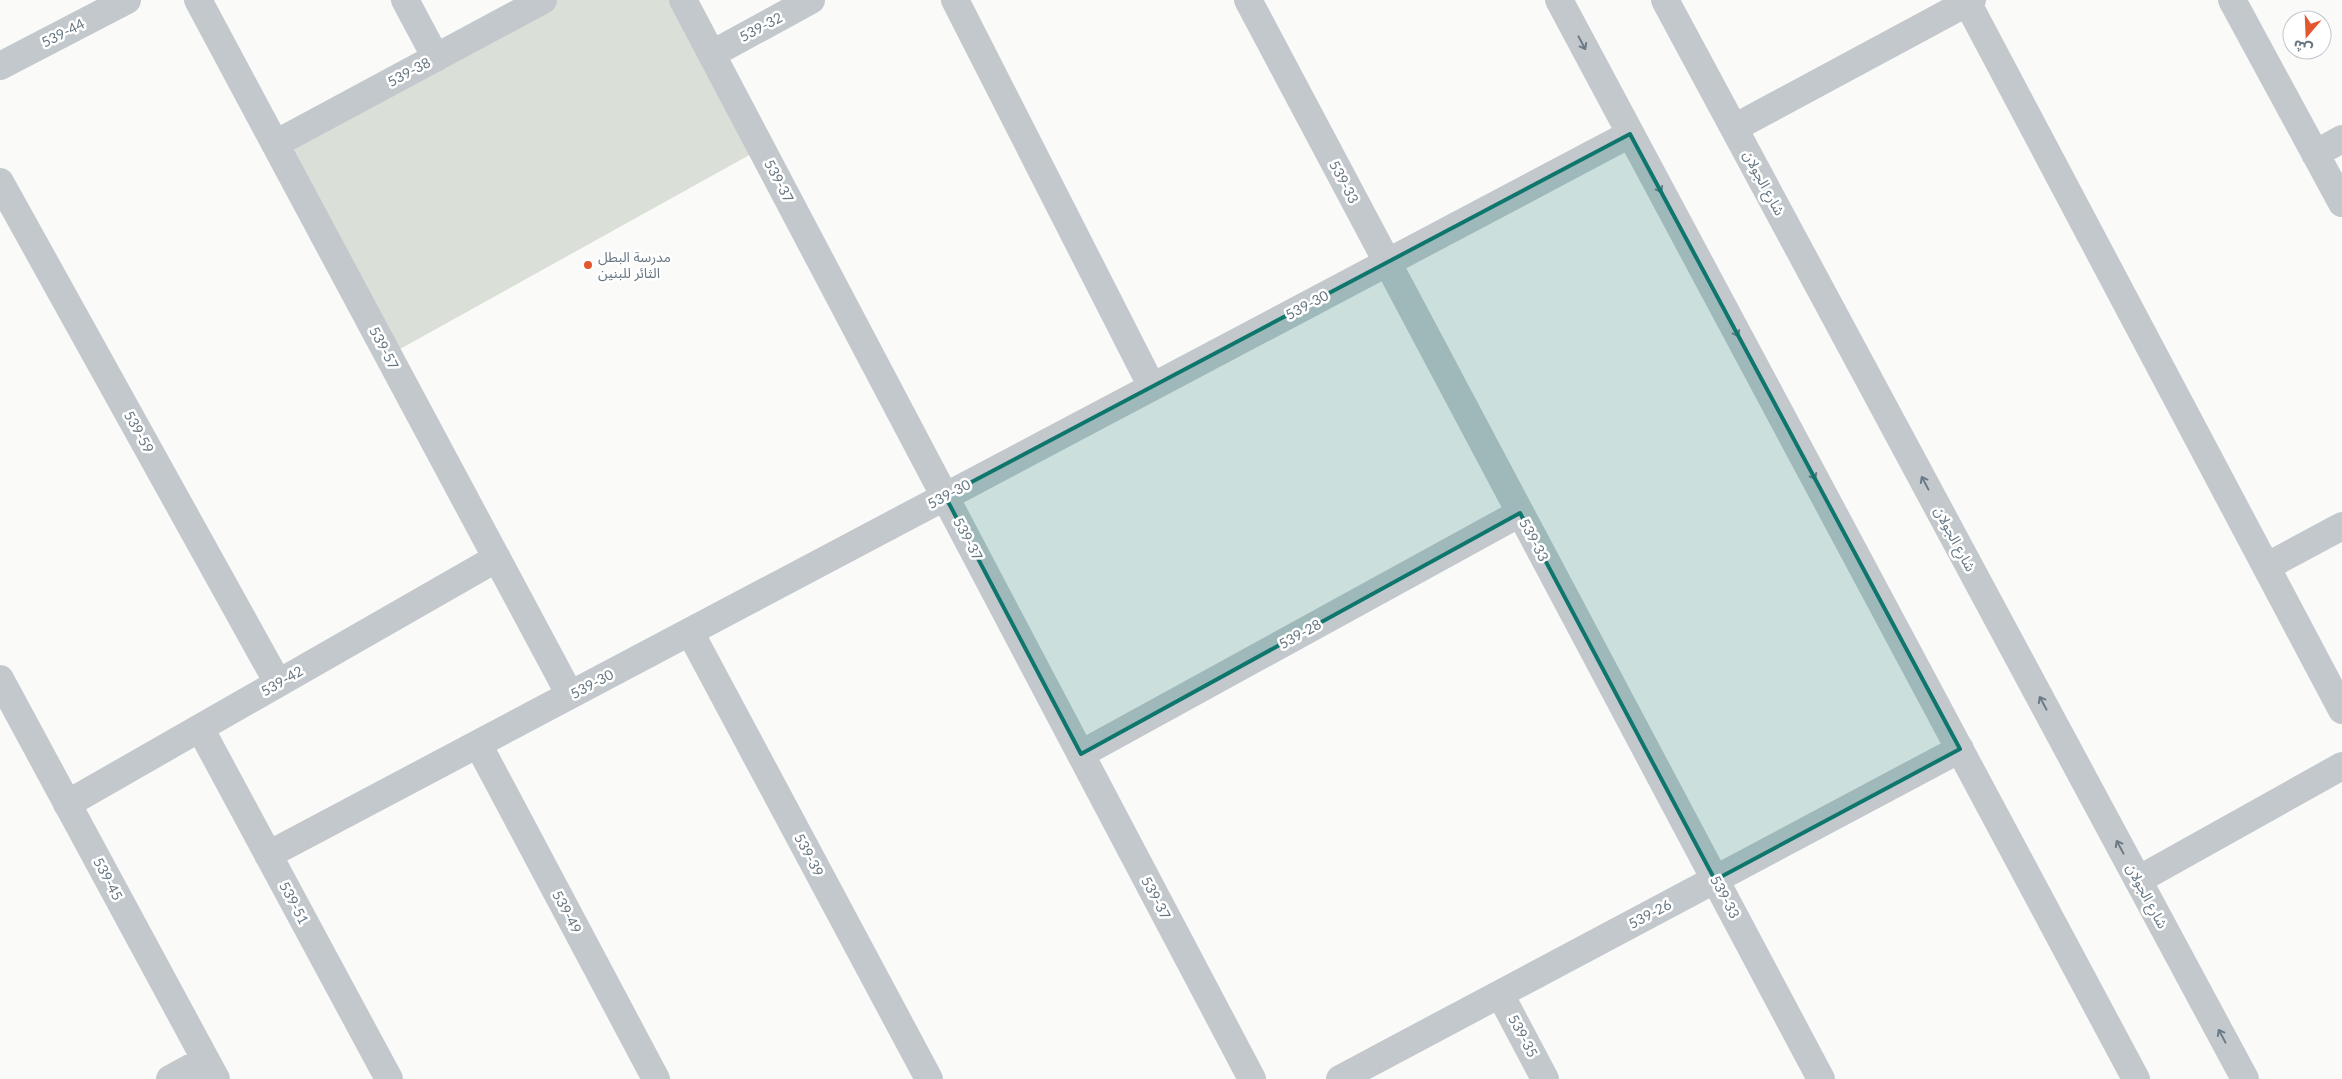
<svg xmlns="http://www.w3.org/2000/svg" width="2342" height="1079" font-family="Lato,'Noto Sans Arabic',sans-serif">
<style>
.pitch{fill:#dadfd7}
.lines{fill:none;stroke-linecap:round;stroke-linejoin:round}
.minor{stroke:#c3c8cc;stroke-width:28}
.oneway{stroke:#6a7a87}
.marked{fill:#0f766e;fill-opacity:0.2;stroke:#0f766e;stroke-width:4;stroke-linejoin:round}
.poi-dot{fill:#e4572e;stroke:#fff;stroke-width:2}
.labels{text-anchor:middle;stroke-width:5;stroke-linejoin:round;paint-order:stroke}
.street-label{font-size:14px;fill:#657683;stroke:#fff}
.poi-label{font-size:14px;fill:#657683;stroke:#fff;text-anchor:start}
</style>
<rect width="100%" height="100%" fill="#fafaf8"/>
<path class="pitch" d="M543 0H684L762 148 382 359 275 144Z"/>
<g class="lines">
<path class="minor" d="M198 0 570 695
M405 0 436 58
M683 0 1252 1079
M955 0 1152 387
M1248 0 1821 1079
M1559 0 2136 1079
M1665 0 2245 1079
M1966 0 2342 710
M2232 0 2342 203
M712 54 811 0
M0 66 127 0
M1734 128 1972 0
M275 144 543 0
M2315 154 2342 139
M0 182 278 683
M2266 567 2342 526
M690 632 929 1079
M0 679 216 1079
M200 728 389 1079
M478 744 656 1079
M1081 754 1520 513
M67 804 497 558
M268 855 1630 134
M2138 880 2342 766
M1500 994 1545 1079
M170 1079 205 1060
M1340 1079 1960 749"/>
</g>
<defs><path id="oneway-shaft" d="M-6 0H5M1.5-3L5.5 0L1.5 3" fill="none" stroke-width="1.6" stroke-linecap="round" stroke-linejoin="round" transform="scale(1.25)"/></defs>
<g class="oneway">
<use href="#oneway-shaft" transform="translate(1582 43) rotate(62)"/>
<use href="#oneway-shaft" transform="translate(1658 186) rotate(62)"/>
<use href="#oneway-shaft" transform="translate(1735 330) rotate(62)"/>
<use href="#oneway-shaft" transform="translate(1812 473) rotate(62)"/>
<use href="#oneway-shaft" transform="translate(1925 483) rotate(-118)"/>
<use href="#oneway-shaft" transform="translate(2043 703) rotate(-118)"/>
<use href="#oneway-shaft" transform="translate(2120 847) rotate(-118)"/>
<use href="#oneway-shaft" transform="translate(2222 1036) rotate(-118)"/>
</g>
<path class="marked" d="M1630 134 1960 749 1715 880 1520 513 1081 754 945 496Z"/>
<circle class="poi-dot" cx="588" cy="265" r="5"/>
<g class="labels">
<g class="street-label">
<text transform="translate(761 27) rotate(-28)" y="5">539-32</text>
<text transform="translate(63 33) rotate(-27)" y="5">539-44</text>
<text transform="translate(409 72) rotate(-28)" y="5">539-38</text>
<text transform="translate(779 181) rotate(62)" y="5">539-37</text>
<text transform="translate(1344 182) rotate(62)" y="5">539-33</text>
<text transform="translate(1764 183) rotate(62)" y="5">شارع الجولان</text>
<text transform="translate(1307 305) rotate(-28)" y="5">539-30</text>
<text transform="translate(384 348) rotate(62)" y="5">539-57</text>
<text transform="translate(139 432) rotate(61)" y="5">539-59</text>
<text transform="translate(949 494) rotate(-28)" y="5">539-30</text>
<text transform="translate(968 539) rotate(62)" y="5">539-37</text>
<text transform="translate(1955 539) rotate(62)" y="5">شارع الجولان</text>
<text transform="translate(1534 540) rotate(62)" y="5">539-33</text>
<text transform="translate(1300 634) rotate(-29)" y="5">539-28</text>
<text transform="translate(282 681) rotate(-30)" y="5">539-42</text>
<text transform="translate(592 684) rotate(-28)" y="5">539-30</text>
<text transform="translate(809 855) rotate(62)" y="5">539-39</text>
<text transform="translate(108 879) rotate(62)" y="5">539-45</text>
<text transform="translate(2147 896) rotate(62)" y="5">شارع الجولان</text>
<text transform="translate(1725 897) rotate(62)" y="5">539-33</text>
<text transform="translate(1156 898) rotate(62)" y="5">539-37</text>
<text transform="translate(294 903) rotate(62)" y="5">539-51</text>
<text transform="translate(567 912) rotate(62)" y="5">539-49</text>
<text transform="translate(1650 914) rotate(-28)" y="5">539-26</text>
<text transform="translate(1523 1036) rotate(62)" y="5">539-35</text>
</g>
<g class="poi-label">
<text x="598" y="262">مدرسة البطل<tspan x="598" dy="16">الثائر للبنين</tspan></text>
</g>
</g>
<g transform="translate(2307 35) rotate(199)"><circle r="24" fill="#ffffff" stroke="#c1c8cd"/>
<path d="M0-4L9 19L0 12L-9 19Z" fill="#e4572e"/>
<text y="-8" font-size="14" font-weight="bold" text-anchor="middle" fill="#657683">ش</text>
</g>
</svg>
